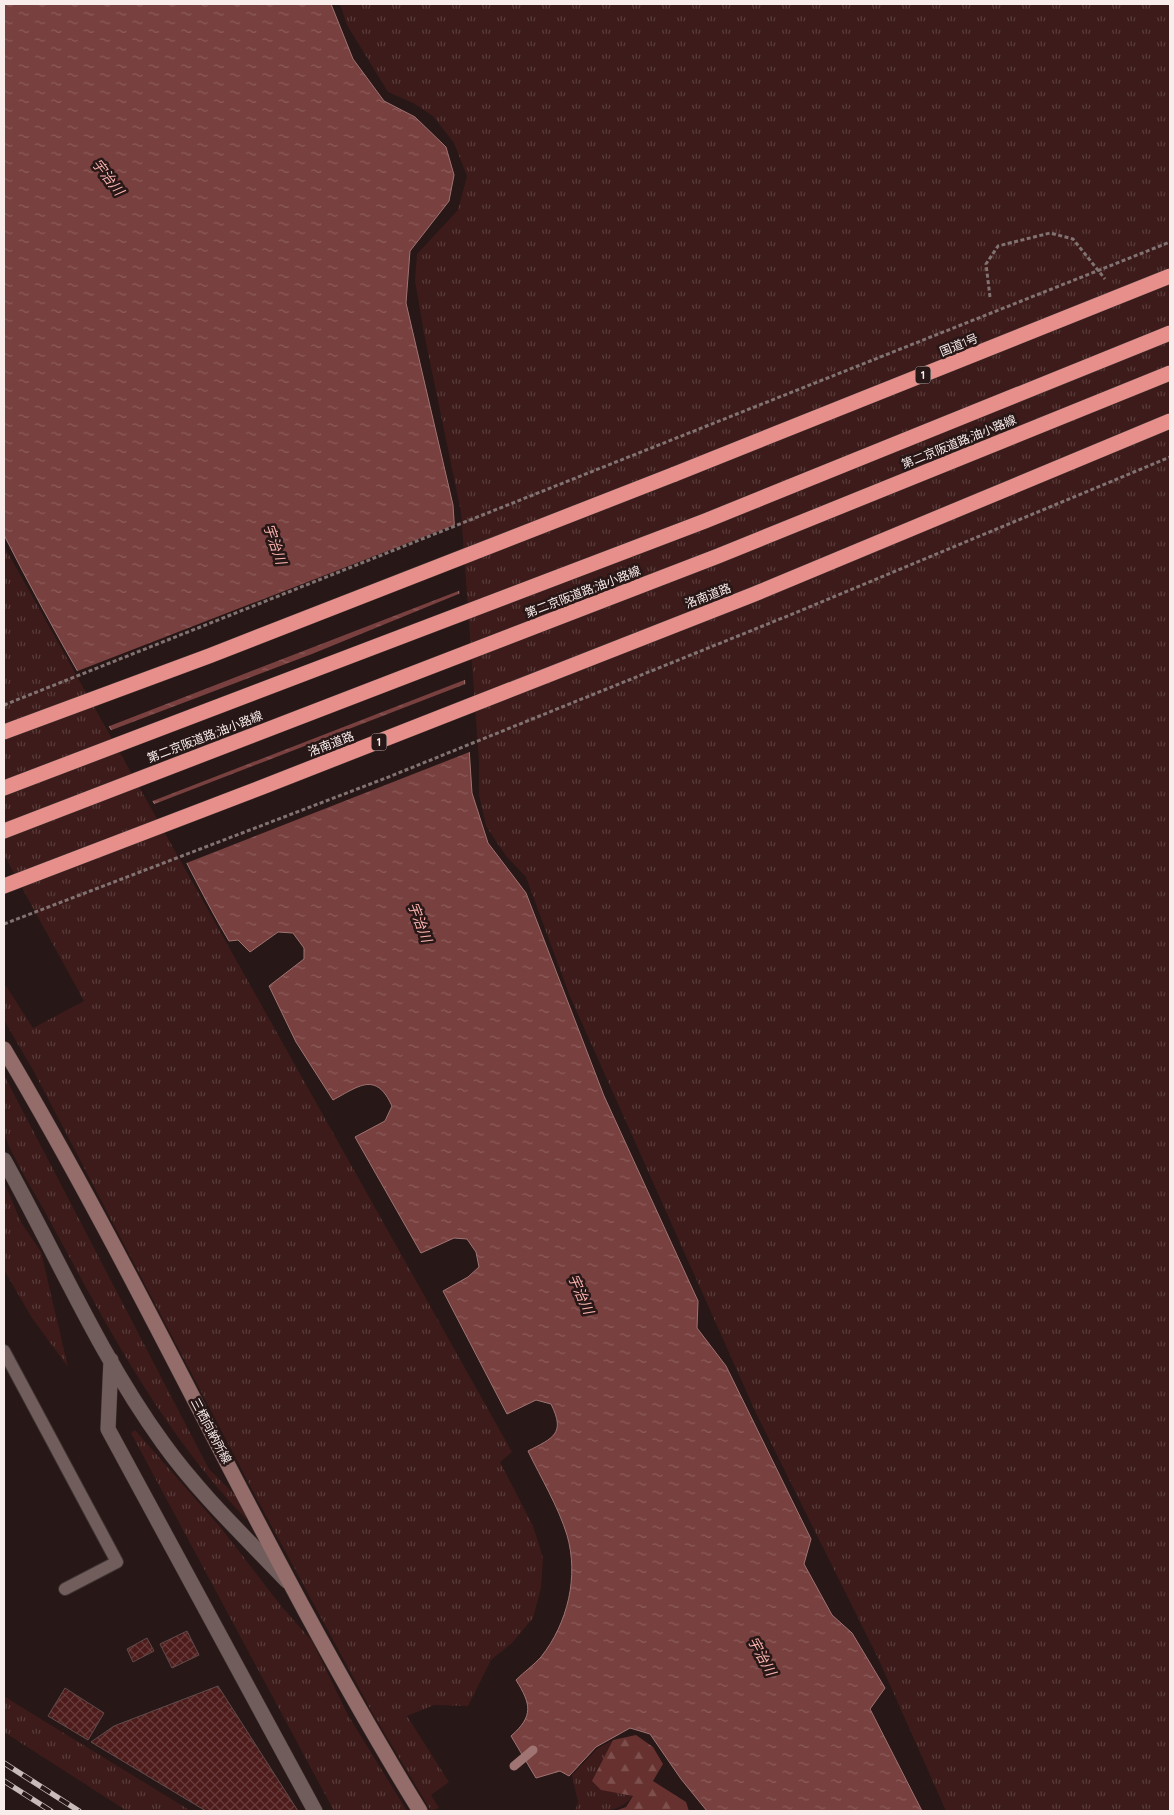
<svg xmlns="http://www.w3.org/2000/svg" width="1174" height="1815" font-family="Quicksand,'Noto Sans JP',sans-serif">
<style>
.grass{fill:url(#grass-tufts)}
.forest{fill:url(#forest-firs)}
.water{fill:url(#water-ripples);stroke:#9f7473}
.pier{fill:#271716}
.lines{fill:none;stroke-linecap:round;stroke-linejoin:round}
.stream{stroke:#9f7473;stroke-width:9}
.building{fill:url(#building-cross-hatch);stroke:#5f4c4b}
.lane-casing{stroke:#3e3332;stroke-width:14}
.street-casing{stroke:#3e3332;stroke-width:16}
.secondary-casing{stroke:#3e3332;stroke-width:16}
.highway-casing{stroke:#3e3332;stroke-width:16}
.path{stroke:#817372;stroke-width:3;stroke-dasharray:4 2.5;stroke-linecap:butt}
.lane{stroke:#715d5c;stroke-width:12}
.street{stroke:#715d5c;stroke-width:15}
.secondary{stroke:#946c6a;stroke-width:15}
.highway{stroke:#e68f8b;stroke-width:15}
.rail-casing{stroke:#c8bbba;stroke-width:5.5}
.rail{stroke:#271716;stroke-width:4;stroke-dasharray:11;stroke-linecap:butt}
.highway-bridge-casing{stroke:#3e3332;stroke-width:16;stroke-linecap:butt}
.path-bridge{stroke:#817372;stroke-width:3;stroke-dasharray:4 2.5;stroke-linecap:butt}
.highway-bridge{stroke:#e68f8b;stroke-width:15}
.labels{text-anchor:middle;stroke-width:5;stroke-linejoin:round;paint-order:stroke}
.shield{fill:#271716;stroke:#baadac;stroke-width:1}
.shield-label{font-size:11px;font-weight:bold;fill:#f9edec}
.street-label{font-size:12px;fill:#f9edec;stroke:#271716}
.water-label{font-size:14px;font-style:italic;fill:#fbb2ae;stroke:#271716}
</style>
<defs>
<pattern id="grass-tufts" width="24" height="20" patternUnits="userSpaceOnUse" patternTransform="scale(1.25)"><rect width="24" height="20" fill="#3c1b1a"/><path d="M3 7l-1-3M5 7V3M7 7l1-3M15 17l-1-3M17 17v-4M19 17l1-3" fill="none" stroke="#593c3b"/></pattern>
<pattern id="forest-firs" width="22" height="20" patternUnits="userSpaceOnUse" patternTransform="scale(1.25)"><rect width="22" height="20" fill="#66312f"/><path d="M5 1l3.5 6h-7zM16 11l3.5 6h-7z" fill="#7d4f4d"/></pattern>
<pattern id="water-ripples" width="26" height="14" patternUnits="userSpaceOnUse" patternTransform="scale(1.25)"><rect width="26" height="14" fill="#78403f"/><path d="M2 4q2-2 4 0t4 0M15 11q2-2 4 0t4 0" fill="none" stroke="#8c5c5b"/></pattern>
<pattern id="building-cross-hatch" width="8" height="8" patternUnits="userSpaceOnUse" patternTransform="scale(1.25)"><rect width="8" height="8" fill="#4e1b1b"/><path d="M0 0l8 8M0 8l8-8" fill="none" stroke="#683c3c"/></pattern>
</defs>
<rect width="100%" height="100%" fill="#271716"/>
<path class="grass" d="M340 4H1170V1811H946L878 1658 756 1413 569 994 526 877 506 856 486 826 479 795V761L461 512 424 333 415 281 417 254 458 210 467 176 454 143 433 116 413 103 388 92 347 25Z
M4 546 512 1452 500 1462 533 1526 543 1558 541 1588 533 1618 512 1643 491 1660 468 1706 434 1705 407 1716 449 1782 431 1795 439 1808 431 1811 373 1714 257 1499 33 1070 4 1020V983L33 1028 84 1001 4 855Z
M4 1075 209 1469 240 1500 247 1520C160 1430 103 1319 44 1210 35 1194 6 1146 4 1132 1 1114 4 1093 4 1075Z
M4 1182 21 1222 41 1252 68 1367 32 1318 4 1270Z
M135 1430 221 1528 282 1607 312 1641 348 1715 407 1811H334L131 1433Z
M4 1696 18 1705 191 1811H127L4 1732Z
M613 1740 593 1781 601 1790 633 1796C618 1815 598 1811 575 1811L578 1802 572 1775 598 1748Z"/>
<path class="forest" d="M636 1735 653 1747 663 1764 653 1781 686 1802 689 1811H615L626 1807 633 1796 601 1790 592 1781 613 1740Z"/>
<path class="water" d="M4 4H331L353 59 384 101 415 117 446 147 454 175 449 201 410 251 406 303 453 505 472 793 488 843 526 893 604 1096 698 1301 697 1328 726 1366 811 1539 804 1564 832 1615 852 1633 885 1688 870 1709 922 1811H707L681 1779 650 1734 630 1728 596 1747 569 1776 560 1771 536 1778 511 1736C534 1716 531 1704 516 1680 524 1672 534 1665 541 1657 568 1623 579 1576 567 1535 558 1506 541 1478 528 1451 553 1438 566 1434 551 1404L536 1400 507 1414 443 1291 468 1277 479 1267 476 1252 467 1239 454 1238 421 1253 355 1137 385 1121 392 1106C376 1071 359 1086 333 1100L296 1042 269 986 304 959V948L293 933 278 932 250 952 238 940 229 941C205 901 186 860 164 820 109 726 53 632 4 535Z"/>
<path class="pier" d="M457 524 461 590 107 727 75 672Z
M461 593 467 679 150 802 109 731 312 654Z
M468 683 472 751 184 864 152 805Z"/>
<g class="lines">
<path class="stream" d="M514 1766 533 1750"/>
</g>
<path class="building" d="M187 1631 199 1655 172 1668 160 1644Z
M147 1638 154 1651 133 1662 127 1649Z
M218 1686 298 1811H206L91 1742 114 1726Z
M65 1688 104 1713 88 1740 48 1716Z"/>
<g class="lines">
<g class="lane-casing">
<path id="lane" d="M4 1351 117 1562 65 1589"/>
</g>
<g class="street-casing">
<path id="street" d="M4 1160C56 1254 100 1356 163 1443 198 1492 245 1537 287 1581
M111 1360 108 1429 315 1811"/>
</g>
<g class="secondary-casing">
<path id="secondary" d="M4 1049C152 1298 268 1565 420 1811"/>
</g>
<g class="highway-casing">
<path id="highway" d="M4 732 209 656 675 474
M4 788 705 521 1170 333
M4 831 718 556 1170 373
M4 886 265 786 752 595 1170 421"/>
</g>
<path class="path" d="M990 297 986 264 998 246 1050 233 1073 239 1105 279
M4 924 386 778 790 615 1170 457"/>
<use href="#lane" class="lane"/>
<use href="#street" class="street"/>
<use href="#secondary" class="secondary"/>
<use href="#highway" class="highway"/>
<g class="rail-casing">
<path id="rail" d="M4 1763 79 1811
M4 1781 51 1811"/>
</g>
<use href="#rail" class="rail"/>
<g class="highway-bridge-casing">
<path id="highway-bridge" d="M675 474 1170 276"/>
</g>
<path class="path-bridge" d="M4 705 1170 242"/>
<use href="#highway-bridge" class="highway-bridge"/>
</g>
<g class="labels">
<g class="shield">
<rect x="915.5" y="366.5" width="15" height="17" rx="4"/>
<rect x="371.5" y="733.5" width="15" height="17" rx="4"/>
</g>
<g class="shield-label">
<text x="923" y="379">1</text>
<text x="379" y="746">1</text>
</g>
<g class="street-label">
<text transform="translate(959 345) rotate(-22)" y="4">国道1号</text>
<text transform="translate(959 442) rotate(-22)" y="4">第二京阪道路;油小路線</text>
<text transform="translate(583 592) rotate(-21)" y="4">第二京阪道路;油小路線</text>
<text transform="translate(708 596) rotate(-21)" y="4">洛南道路</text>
<text transform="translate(205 737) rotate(-21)" y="4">第二京阪道路;油小路線</text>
<text transform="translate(331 744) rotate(-21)" y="4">洛南道路</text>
<text transform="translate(211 1431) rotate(62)" y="4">三栖向納所線</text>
</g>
<g class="water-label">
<text transform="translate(108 177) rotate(52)" y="5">宇治川</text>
<text transform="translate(275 544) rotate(71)" y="5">宇治川</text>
<text transform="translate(420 922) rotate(69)" y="5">宇治川</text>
<text transform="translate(581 1294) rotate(66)" y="5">宇治川</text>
<text transform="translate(762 1656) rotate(61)" y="5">宇治川</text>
</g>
</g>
<rect width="1174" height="1815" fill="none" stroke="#f9edec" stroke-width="10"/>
</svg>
